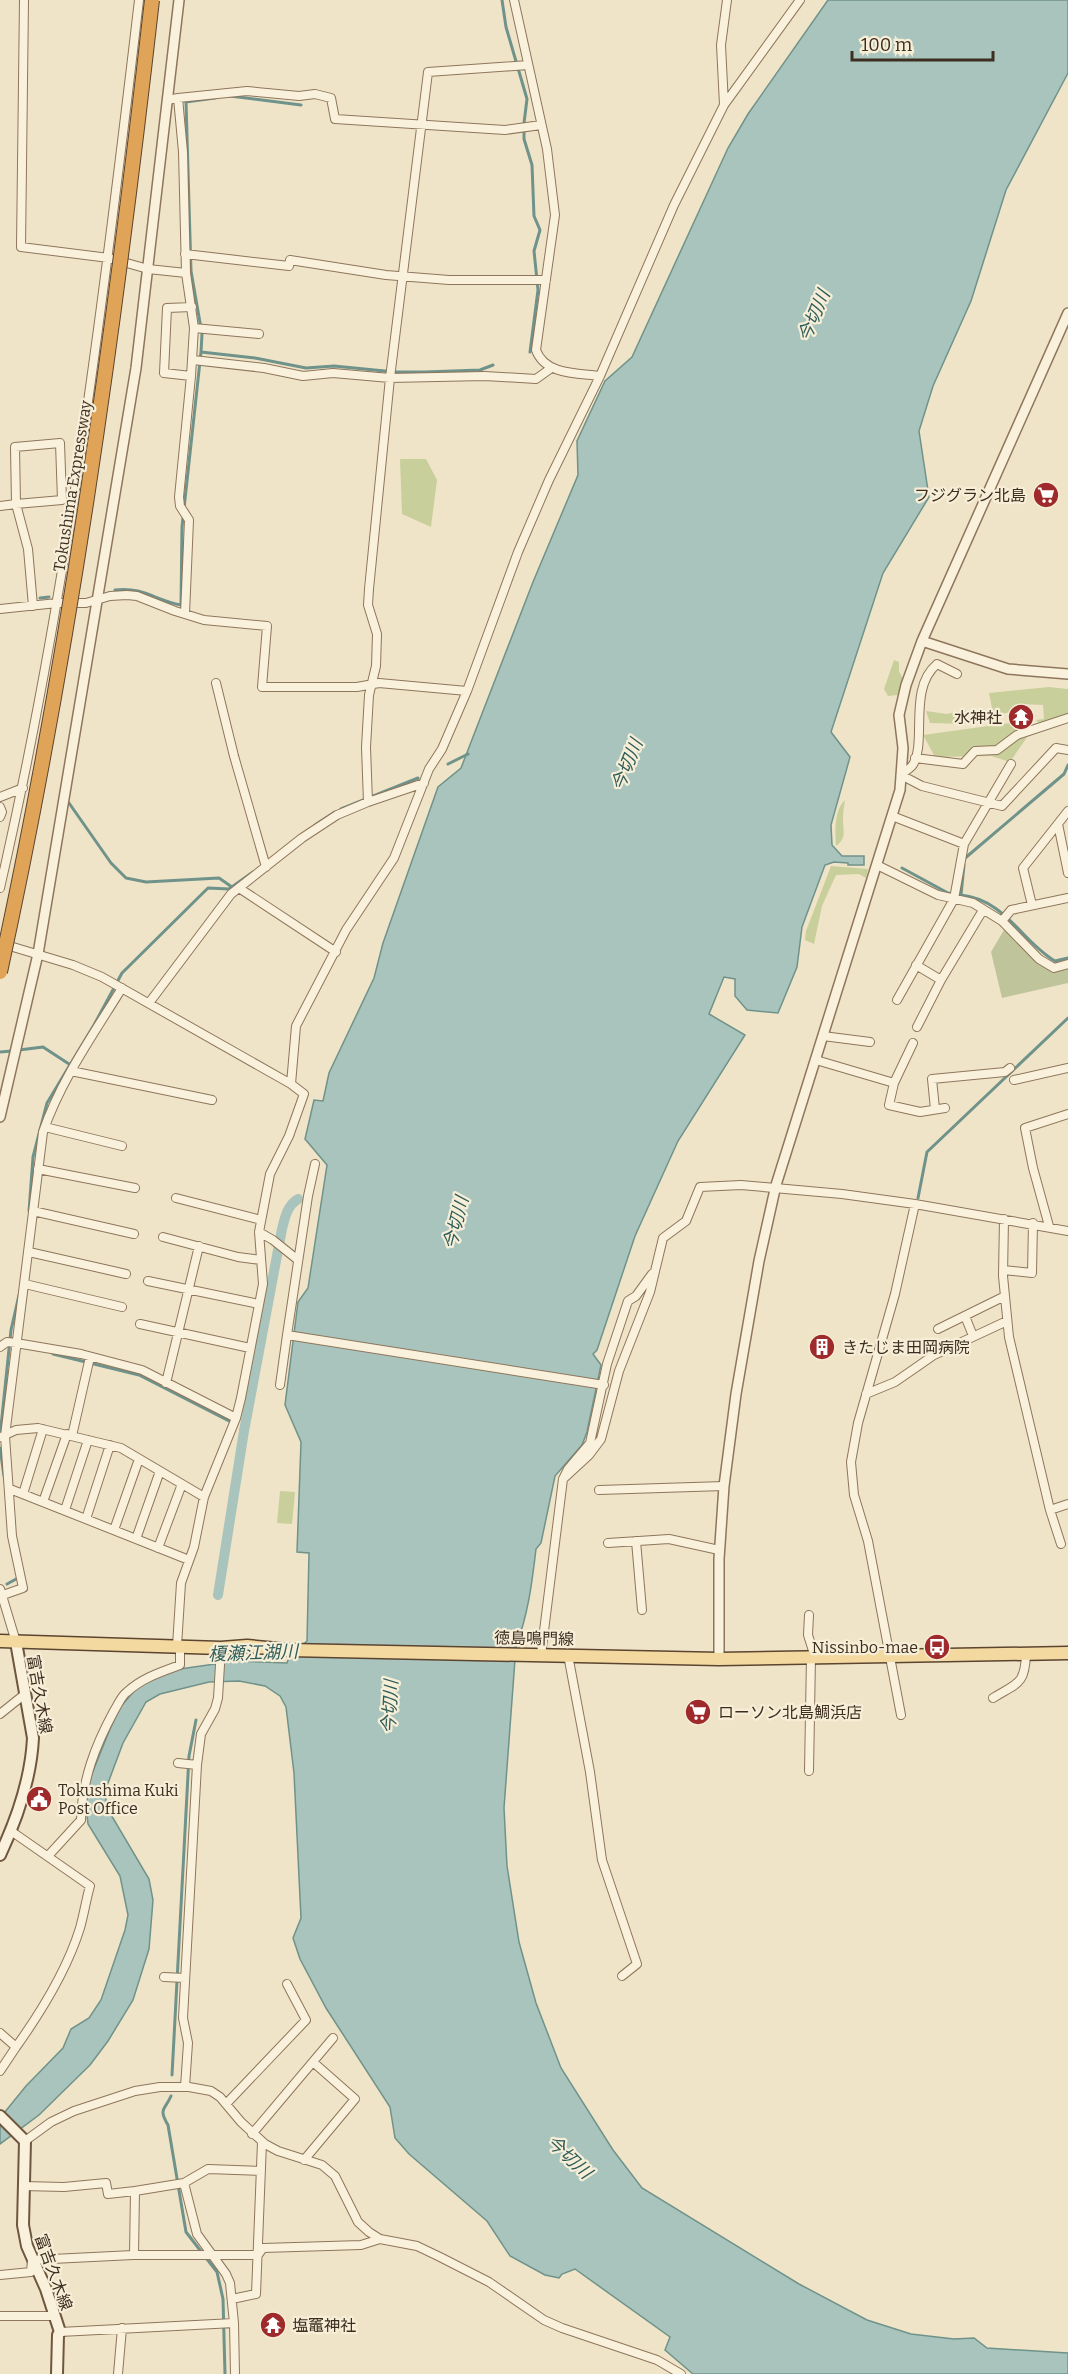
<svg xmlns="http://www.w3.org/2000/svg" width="1068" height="2374" font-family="Bitter,'Noto Sans JP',serif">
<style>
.green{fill:#c9cf9b}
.cemetery{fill:#bfc49a}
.water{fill:#a9c4bc;stroke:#6f938a;stroke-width:1.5}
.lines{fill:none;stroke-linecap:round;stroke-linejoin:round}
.stream{stroke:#6f938a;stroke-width:3}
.canal{stroke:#a9c4bc;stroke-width:10}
.minor-casing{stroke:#8d765c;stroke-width:10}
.tertiary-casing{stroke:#8d765c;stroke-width:12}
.secondary-casing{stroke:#6f573f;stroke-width:14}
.primary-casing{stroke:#5b4430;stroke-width:15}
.minor{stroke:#faf1dc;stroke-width:8}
.tertiary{stroke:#faf1dc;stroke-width:9}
.secondary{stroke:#faf1dc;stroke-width:10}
.primary{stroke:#f3d9a0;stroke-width:12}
.motorway-bridge-casing{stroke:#5b4430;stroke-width:16;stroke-linecap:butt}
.motorway-bridge{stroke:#e0a458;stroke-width:14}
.labels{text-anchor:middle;stroke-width:4.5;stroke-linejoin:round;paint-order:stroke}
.street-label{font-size:16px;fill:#3d2e20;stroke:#f7eed8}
.poi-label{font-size:16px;fill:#3d2e20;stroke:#f7eed8;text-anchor:start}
.water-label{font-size:18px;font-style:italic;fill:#2f5d5a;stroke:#f7eed8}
</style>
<rect width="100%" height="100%" fill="#f0e4c8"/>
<path class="green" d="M400 459H426L437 480 431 527 402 514Z
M894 660 899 662V671L903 679 898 695 888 696 884 689Z
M1049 687 1068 689V714L1039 723 1036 720 1044 719 1043 705 1020 704 1011 712 996 715 992 708 989 693Z
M965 710 969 712 968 724 930 723 926 711 947 714Z
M1010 723 1016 730H1032L1010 762 991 756 935 757 923 735Z
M845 800C844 806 843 813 843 819 843 831 847 838 836 846 835 831 834 810 845 800Z
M831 866 868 869 866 878 859 874 836 875 822 906 814 944 805 940 806 931Z
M280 1491 295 1492 292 1524 277 1523Z"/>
<path class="cemetery" d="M1004 930 1052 971 1068 969V983L1002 998 991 952Z"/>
<path class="water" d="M828 0H1068V73L1006 190 971 301 933 386 919 431 929 497 883 573 831 732 850 757 831 825 832 845 842 856H864V865H848V863L834 862 825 865 802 927 797 967 778 1013 747 1010 735 996V979L724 977 709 1014 745 1035 678 1141 635 1236 597 1350 593 1354 601 1365 587 1432 582 1445 555 1476 541 1543 536 1549C532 1583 528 1615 516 1646L504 1808 507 1866 519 1942 536 2003 561 2068 613 2150 642 2188 799 2284 867 2320 911 2334 954 2339 974 2338 987 2348 1068 2353V2374H693L665 2350 670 2337 575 2269 562 2274 559 2278 545 2275 510 2256 487 2221 409 2154 395 2138 390 2107 326 2008 300 1959 293 1938 301 1918 294 1773 286 1707 280 1696 265 1686 239 1681 209 1682 160 1694 146 1702 123 1743 105 1791 107 1808 149 1879 153 1900 149 1949 133 2000 108 2041 90 2065 39 2115 0 2144V2118L26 2086 63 2048 71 2029 89 2018 101 2000 125 1930 128 1915 120 1876 88 1824 86 1807 87 1786 110 1729 121 1706 137 1688 165 1673 180 1669 236 1661 287 1663 289 1657 307 1641 309 1553 297 1552 301 1442 285 1405 298 1302 308 1288 327 1165 305 1139 314 1100 323 1101 329 1073 374 978 383 943 438 787 461 768 533 582 578 475 577 441 605 381 632 357 728 148 748 114Z"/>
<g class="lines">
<path class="stream" d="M502 0 506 27 527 99 524 123V139L532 165 534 216 540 230 534 251 538 290 530 352
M230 96 301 105
M201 352 202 334 191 271 186 102 215 98
M115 590C145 587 154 600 181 605L182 527 201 352 255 358 306 368 334 366 395 372H425L480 370 493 365
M40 598 49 597
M448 764 468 754
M69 803 111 863 126 878 146 882 219 878 232 887
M341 809 418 778
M315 825 335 812
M964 859 1064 774 1068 765
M964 865 961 895C1006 900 1021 941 1055 961L1068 958
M902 868 948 893 954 894
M19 1050 43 1047 69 1064
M0 1052 12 1051
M918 1198 927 1152 1068 1018
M29 1211 33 1157 47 1103 94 1025 122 973 208 888 229 889 253 872
M53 1354 139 1375 229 1421
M241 1429 244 1431
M0 1436 11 1330 19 1295
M0 1448 4 1476
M7 1584 18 1578
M172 2075 189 1756 196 1720
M171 2096C165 2110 158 2108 168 2125L186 2232 217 2272 223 2299 225 2374"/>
<path class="canal" d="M218 1595 244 1431 282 1229C285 1217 287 1206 298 1199"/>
<g class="minor-casing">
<path id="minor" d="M24 0 21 247 109 258 148 269 186 273
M514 0 547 149 555 215 536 350C545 375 577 373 600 376
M178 98 247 91 299 96 315 94 331 98 335 119 505 130 541 125
M167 100 178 98 183 152 186 273 194 328 191 376 179 497 180 506 189 520 185 614
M724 105 800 0
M185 254 289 266 290 260 386 275 449 280H546
M194 328 259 334
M193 360 264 368 303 376 333 373 390 378 485 376 536 379 550 369
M191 376 164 373 167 308 192 307
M0 506 16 504 15 447 60 443 62 500 16 504 28 549 33 606
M0 609 57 603H86L110 596 127 595 137 596 175 611 204 620 267 626 262 687H357L379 683 467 691
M957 674 937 664C907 689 928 744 912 766 909 769 904 772 901 775L922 786 1002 806 1056 748 1068 750
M216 683 234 756 266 867
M915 758 963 764 975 751 997 750 1017 735 1068 718
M0 797 23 788
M368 802 366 747 369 695 376 666 377 634 368 605 369 589 390 378 428 72 528 65
M0 807 2 812 0 817
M892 816 964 844 1011 764
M1058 824 1068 873
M877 865 938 895 973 903 1002 921 1039 959 1054 968 1068 964
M0 888C67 596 104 298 139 0
M239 888 336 952
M1032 905 1023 868 1068 811
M1002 921 1011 910 1068 898
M3 944 73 965 102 977 291 1084 296 1026 346 930 394 858 429 769 442 749 467 691 518 552 549 480 600 376 674 205 724 105 721 45 727 0
M916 965 941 980
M897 1000 954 899 964 844
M149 1003 231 894 302 838 337 815 368 802 424 783
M917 1027 941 980 983 910
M823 1036 870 1042
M816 1060 894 1083 889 1105 920 1112 945 1108
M71 1071 212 1100
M1014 1080 1068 1068
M894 1083 913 1043
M935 1109 932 1079 1005 1072 1010 1068
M45 1127 122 1146
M315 1164 308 1196 287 1335 604 1385
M38 1169 135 1188
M176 1198 261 1220
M33 1211 134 1234
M1004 1219 1003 1276 1009 1337 1050 1510 1061 1544
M1049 1226 1033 1168 1025 1128 1068 1114
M259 1232 273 1240 298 1260
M163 1237 238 1257 261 1260
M29 1252 126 1274
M1003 1270 1032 1273 1033 1223
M148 1281 259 1304
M25 1284 122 1307
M965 1316 973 1336
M140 1324 250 1348
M938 1329 1005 1296
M0 1347 7 1342 16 1343 81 1354 142 1370 236 1418
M166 1383 199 1246
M280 1385 287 1335
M866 1394 895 1382 934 1355 1007 1321
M72 1436 90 1357
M1 1437 16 1430 38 1428 121 1448 204 1497
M563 1479 589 1455 601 1439 619 1371 650 1292 663 1238 686 1221 700 1187 741 1185 842 1194 915 1204 1068 1231
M10 1489 189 1560
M599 1490 724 1486
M23 1494 43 1429
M43 1502 67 1434
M65 1510 88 1440
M1050 1510 1068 1504
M86 1519 110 1445
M114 1530 139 1459
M136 1539 160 1471
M636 1541 642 1610
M608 1543 669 1539 719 1550
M158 1548 182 1484
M0 1589 16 1642
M3 1595 23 1588 12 1536 5 1436 43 1132C61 1080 93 1035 122 988
M809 1615 808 1635 815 1657
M177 1646 181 1583 194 1547 204 1497 236 1418 241 1398 263 1284 259 1232 270 1174 289 1136 304 1094 291 1084
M541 1655 563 1479 568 1469 590 1443 607 1364 628 1301 636 1296 652 1274
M568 1655 590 1772 602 1860 637 1964 622 1976
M993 1698C1017 1683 1025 1685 1026 1654
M0 1714 25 1694
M901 1715 868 1541 854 1495 851 1462 858 1423 895 1294 915 1204
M178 1763 197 1765
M809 1771 811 1657
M11 1831 90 1886C86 1900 84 1914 80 1928 67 1970 41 2012 16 2047
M48 1856 81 1820C82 1780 95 1746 114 1711 118 1705 121 1696 127 1692 142 1678 161 1672 180 1665V1646
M164 1977 185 1978
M0 2033 16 2047 0 2071
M185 2087 188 2043 183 2018 197 1765 201 1734 215 1709 218 1698 221 1648
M226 2104 306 2020 287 1984
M252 2134 333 2038
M25 2141 51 2122 74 2111 135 2091 160 2087H189L211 2091 220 2097 241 2122 265 2144 278 2151 322 2165 335 2176 358 2222 369 2232 380 2239 417 2246 440 2257 489 2282 544 2320 562 2328 657 2360 681 2374
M304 2160 355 2099 313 2062
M184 2183 197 2234 226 2274 230 2283 234 2323 235 2374
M23 2186 64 2187 106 2183 108 2194 135 2191
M134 2255 135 2191 184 2183 208 2169 261 2171
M0 2275 31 2272 32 2260 133 2255H258L263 2248 361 2245 380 2239
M232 2299 256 2294 262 2142
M0 2316H54
M60 2332 234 2323
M118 2374 122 2328"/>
</g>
<g class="tertiary-casing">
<path id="tertiary" d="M922 641 1008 669 1068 674
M0 1117 38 954 136 368 179 0
M719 1659V1559L724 1486 736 1394 759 1261 776 1185 900 790 903 748 899 715 906 685 922 641 1068 313"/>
</g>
<g class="secondary-casing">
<path id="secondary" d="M0 1855C17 1819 31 1778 33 1738L16 1642
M0 2116 25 2141 23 2225 27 2246 46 2289 60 2332 58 2335 57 2374"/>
</g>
<g class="primary-casing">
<path id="primary" d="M0 1641 221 1648 247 1646 289 1650 719 1659 1068 1653"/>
</g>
<use href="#minor" class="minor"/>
<use href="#tertiary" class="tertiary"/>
<use href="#secondary" class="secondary"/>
<use href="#primary" class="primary"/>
<g class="motorway-bridge-casing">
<path id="motorway-bridge" d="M0 972C70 651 115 326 152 0"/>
</g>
<use href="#motorway-bridge" class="motorway-bridge"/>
</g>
<defs>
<g id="supermarket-disc" transform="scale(1.35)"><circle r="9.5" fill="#9e2a2b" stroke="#f7eed8"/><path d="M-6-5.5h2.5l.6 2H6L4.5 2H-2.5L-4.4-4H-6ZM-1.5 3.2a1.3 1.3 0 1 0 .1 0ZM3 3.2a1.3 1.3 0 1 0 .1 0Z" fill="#fff"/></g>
<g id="temple-disc" transform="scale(1.35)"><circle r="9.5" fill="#9e2a2b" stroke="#f7eed8"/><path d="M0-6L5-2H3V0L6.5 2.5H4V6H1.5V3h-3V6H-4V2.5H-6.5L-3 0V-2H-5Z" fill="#fff"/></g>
<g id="building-disc" transform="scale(1.35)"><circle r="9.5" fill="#9e2a2b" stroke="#f7eed8"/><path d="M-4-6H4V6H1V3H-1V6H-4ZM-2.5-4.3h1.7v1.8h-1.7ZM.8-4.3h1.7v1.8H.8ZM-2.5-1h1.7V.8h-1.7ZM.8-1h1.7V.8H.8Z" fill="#fff"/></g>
<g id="bus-disc" transform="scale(1.35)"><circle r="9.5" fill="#9e2a2b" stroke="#f7eed8"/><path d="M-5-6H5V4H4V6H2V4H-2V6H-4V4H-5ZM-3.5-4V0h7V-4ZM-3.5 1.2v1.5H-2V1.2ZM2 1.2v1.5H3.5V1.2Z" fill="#fff"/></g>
<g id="civic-disc" transform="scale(1.35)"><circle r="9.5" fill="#9e2a2b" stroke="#f7eed8"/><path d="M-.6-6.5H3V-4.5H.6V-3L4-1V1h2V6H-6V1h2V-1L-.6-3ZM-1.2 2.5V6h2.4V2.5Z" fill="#fff"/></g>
</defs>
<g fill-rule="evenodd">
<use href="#supermarket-disc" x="1046" y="495"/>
<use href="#temple-disc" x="1021" y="717"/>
<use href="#building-disc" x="822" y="1347"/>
<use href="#bus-disc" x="937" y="1647"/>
<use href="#supermarket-disc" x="698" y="1712"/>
<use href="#civic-disc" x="39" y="1799"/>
<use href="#temple-disc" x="273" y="2325"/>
</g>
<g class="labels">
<g class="street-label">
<text transform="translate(72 486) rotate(-81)" y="6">Tokushima Expressway</text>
<text transform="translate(534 1638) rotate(1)" y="6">徳島鳴門線</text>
<text transform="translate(40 1694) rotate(80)" y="6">富吉久木線</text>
<text transform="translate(54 2272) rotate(70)" y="6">富吉久木線</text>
</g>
<g class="poi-label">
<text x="1026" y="501" text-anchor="end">フジグラン北島</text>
<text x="1002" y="723" text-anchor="end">水神社</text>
<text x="842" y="1353">きたじま田岡病院</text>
<text x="918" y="1653" text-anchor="end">Nissinbo-mae</text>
<text x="718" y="1718">ローソン北島鯛浜店</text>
<text x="58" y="1796">Tokushima Kuki<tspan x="58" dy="18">Post Office</tspan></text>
<text x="292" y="2331">塩竈神社</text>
</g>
<g class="water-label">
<text transform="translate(814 316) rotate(-67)" y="6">今切川</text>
<text transform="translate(627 765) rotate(-68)" y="6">今切川</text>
<text transform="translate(456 1223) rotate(-76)" y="6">今切川</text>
<text transform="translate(253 1653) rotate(-2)" y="6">榎瀬江湖川</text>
<text transform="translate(390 1707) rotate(-87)" y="6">今切川</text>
<text transform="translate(569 2157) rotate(43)" y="6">今切川</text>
</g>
</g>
<path d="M852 51v9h141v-9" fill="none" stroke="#3d2e20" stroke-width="3"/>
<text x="861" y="51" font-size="18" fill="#3d2e20" stroke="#f7eed8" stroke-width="4.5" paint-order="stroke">100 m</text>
</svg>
